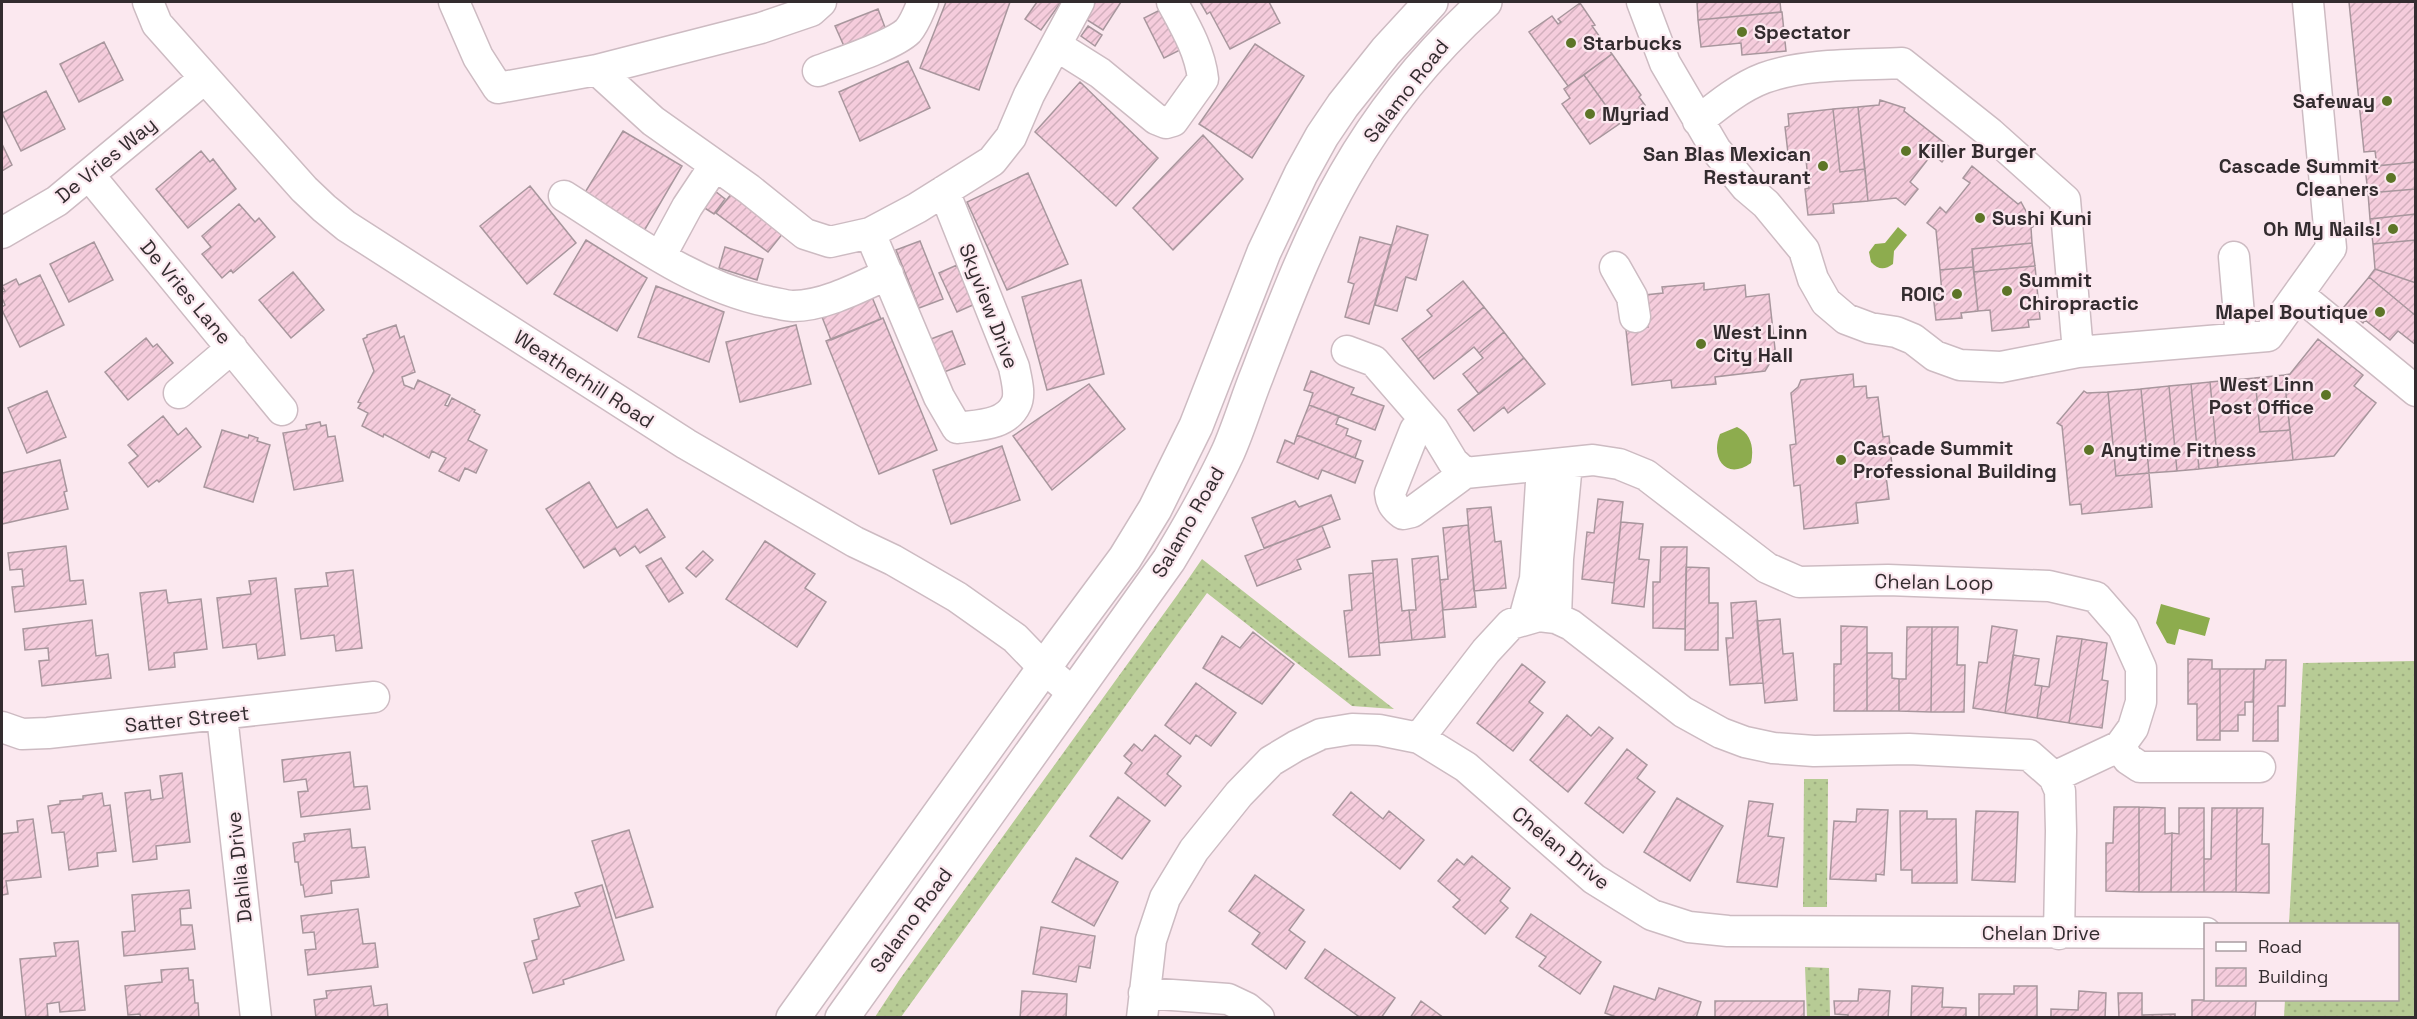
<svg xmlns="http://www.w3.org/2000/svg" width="2417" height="1019" font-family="'Space Grotesk',sans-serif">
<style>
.grass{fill:url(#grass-dots)}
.water{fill:#8dac4e}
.building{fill:url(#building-hatch);stroke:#a8969d;stroke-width:1.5}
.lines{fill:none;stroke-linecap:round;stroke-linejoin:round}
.minor-casing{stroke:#cdbbc2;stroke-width:33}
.major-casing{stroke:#cdbbc2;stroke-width:36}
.minor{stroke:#fff;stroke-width:30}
.major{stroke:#fff;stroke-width:33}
.poi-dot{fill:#5d7527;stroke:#fbe8ef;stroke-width:2}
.labels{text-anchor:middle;stroke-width:4.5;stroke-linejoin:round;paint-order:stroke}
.poi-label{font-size:20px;font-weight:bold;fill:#332c2f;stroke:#fbe8ef;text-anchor:start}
.street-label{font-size:20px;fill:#332c2f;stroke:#fbe8ef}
</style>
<defs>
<pattern id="grass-dots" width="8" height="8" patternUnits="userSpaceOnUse" patternTransform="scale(1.5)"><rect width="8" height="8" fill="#b7cb95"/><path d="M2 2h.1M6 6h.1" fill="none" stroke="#9eae81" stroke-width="1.8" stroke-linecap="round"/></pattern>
<pattern id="building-hatch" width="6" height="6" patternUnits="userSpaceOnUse" patternTransform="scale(1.5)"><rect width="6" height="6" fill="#f5ccdc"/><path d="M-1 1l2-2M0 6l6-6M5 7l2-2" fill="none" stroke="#d2afbd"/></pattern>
</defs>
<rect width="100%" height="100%" fill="#fbe8ef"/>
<path class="grass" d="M1202 559 1394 709 1352 706 1207 593 901 1017H875L900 979 1178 594Z
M2415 661V1017H2284L2285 1000H2398V924H2289L2303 663Z
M1804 779H1828L1827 907H1803Z
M1805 967 1829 968 1830 1017H1807Z"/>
<path class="water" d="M1898 227 1907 235 1894 251 1893 264C1885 270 1878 270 1871 262L1869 252 1875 244 1885 243Z
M1737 427C1752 434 1754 449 1751 463 1726 481 1710 458 1720 434Z
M2161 604 2210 618 2205 636 2179 629 2175 645 2167 643 2156 623Z"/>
<path class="building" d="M946 2H1010L979 90 920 68Z
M1037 2H1061L1041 30 1025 19Z
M1094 2H1121L1103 30 1084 18Z
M1200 2H1269L1280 23 1230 49 1210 12 1207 14Z
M1697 2H1780L1781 12 1698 20Z
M2349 2H2416V162L2377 166 2375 151 2364 152Z
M1580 3 1595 25 1592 26 1612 54 1568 86 1529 32 1552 16 1558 24 1561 22 1558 19Z
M878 9 886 30 844 46 835 26Z
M1160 10 1180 50 1164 58 1144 18Z
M1782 12 1786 51 1742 55 1741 43 1701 47 1698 20Z
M1088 26 1102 35 1095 46 1081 36Z
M104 42 123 80 79 102 60 64Z
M1255 44 1304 76 1252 158 1199 124Z
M1612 54 1641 95 1639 97 1645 105 1619 124 1584 75Z
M908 61 930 108 860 141 839 92Z
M1584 75 1619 124 1590 144 1562 104 1570 98 1564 89Z
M1080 82 1158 158 1116 206 1035 132Z
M46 91 65 129 21 151 2 113Z
M1880 100 1905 108 1904 111 1952 149 1942 162 1932 154 1910 182 1918 189 1905 205 1896 198 1868 201 1858 107 1879 105Z
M1858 107 1865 169 1840 172 1833 109Z
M1833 109 1840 172 1865 169 1868 201 1833 204 1834 213 1808 215 1805 189 1809 188 1806 160 1789 162 1785 127 1789 126 1788 114Z
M623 131 682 166 644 231 584 194Z
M1203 135 1243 179 1173 250 1133 208Z
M2 144 12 165 2 171Z
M201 151 210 162 213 159 236 189 188 228 156 189Z
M2416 162V189L2368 193 2365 167Z
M1972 166 2018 204 2021 202 2034 226 2031 228 2032 243 1972 249 1973 267 1940 270 1936 230 1927 223 1940 207 1946 213 1970 183 1963 178Z
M1028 173 1068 264 1007 290 967 202Z
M530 186 576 243 527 284 480 226Z
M2416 189V214L2370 219 2368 193Z
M715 191 725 199 714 214 703 207Z
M732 193 784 232 768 252 716 213Z
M239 204 255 222 259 218 275 237 233 273 231 270 222 278 202 254 211 247 202 236Z
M2416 214V240L2373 244 2370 219Z
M1397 226 1428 235 1416 280 1406 277 1397 311 1375 305Z
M1360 237 1391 245 1369 324 1345 317 1354 284 1348 282Z
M586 240 647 278 617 331 554 294Z
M2416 240V283L2375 269 2373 244Z
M920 241 943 299 919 308 896 250Z
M94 242 113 280 69 302 50 264Z
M2032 243 2035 266 1974 272 1972 249Z
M725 247 763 259 757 280 719 268Z
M957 265 975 304 957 312 939 273Z
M2035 266 2040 319 2028 320 2029 327 1992 331 1990 310 1978 311 1974 272Z
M1973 267 1978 311 1961 313 1962 318 1936 320 1933 294H1942L1940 270Z
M2375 269 2416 283V316L2369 277Z
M293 272 324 310 291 338 259 300Z
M40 275 64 325 20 347 2 310V307L5 305 2 298V292L5 291 2 286 16 279 19 285Z
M2369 277 2416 316V345L2398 331 2390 340 2365 320 2363 323 2344 307Z
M1081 280 1104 374 1047 390 1022 297Z
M1463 281 1484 307 1418 359 1402 339 1432 316 1427 310Z
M1704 283V290L1745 285 1746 297 1769 294 1776 358 1771 361 1765 371 1715 377 1716 384 1672 388 1671 380 1632 385 1626 330 1648 327 1645 295 1663 293 1662 287Z
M656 286 724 312 709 362 638 337Z
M872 297 881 319 831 340 822 317Z
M1484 307 1504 332 1479 353 1474 347 1434 379 1418 359Z
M883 318 937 450 879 474 826 341Z
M396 325 400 338 404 336 415 372 402 377 404 385 414 389 418 380 450 395 445 405 448 406 452 398 475 410 474 412 480 415 468 440 487 450 476 473 465 468 459 481 439 471 446 458 432 451 429 458 384 434 383 437 362 426 368 413 358 408 361 403 358 402 374 371 363 339 367 337V335Z
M796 325 811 384 740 402 726 342Z
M952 331 965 364 944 372 931 339Z
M1504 332 1524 358 1479 394 1463 374 1483 358 1479 353Z
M146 338 153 347 157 344 173 363 128 400 105 372Z
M2318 339 2363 375 2354 386 2376 403 2334 456 2293 460 2284 375 2290 374Z
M1524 358 1545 384 1508 413 1504 407 1474 431 1458 410Z
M1311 371 1354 388 1351 394 1384 406 1375 430 1309 405 1313 393 1304 390Z
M1853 374 1854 387 1866 386 1867 398 1878 397 1883 437 1889 436 1893 476H1886L1889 499 1856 503 1858 523 1804 529 1800 485 1794 486 1790 445 1796 444 1791 393 1798 387 1801 380Z
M2284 375 2290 430 2260 432 2255 378Z
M2255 378 2260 432 2290 430 2293 460 2218 467 2210 382Z
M2210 382 2218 467 2199 469 2191 384Z
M1089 384 1125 429 1052 490 1013 436Z
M2191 384 2199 469 2177 471 2169 386Z
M2169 386 2177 471 2149 473 2141 389Z
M2141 389 2149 473 2116 476 2108 392Z
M47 391 66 437 27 453 8 408Z
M2084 391 2087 393 2108 392 2116 476 2149 473 2152 507 2082 514 2081 504 2070 505 2062 426 2057 423Z
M1309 405 1339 416 1336 424 1348 429 1346 435 1361 441 1355 458 1297 435Z
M163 416 178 435 186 428 201 447 159 482 157 480 148 487 129 463 138 456 128 445Z
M320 422 321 426 326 425 328 437 335 436 343 481 294 490 283 433 307 429 306 425Z
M222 430 248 438 249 435 258 438 257 441 270 445 253 502 204 487Z
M1297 435 1363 461 1355 483 1322 470 1318 479 1277 462 1285 440 1294 444Z
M1002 446 1020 500 951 524 933 470Z
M60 460 67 491 64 492 68 509 2 524V473Z
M589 482 617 528 647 509 665 537 640 553 635 546 620 556 615 548 584 568 546 509Z
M1331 495 1340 519 1264 548 1252 518 1295 501 1299 507Z
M1598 499 1623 502 1614 583 1582 579 1587 532 1594 533Z
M1491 507 1495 542 1501 541 1506 588 1474 591 1467 509Z
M1621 522 1643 524 1639 559 1649 560 1644 607 1612 603Z
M1468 525 1476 607 1443 610 1440 580 1448 579 1443 528Z
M1322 526 1330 547 1297 560 1301 569 1257 586 1245 556Z
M765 541 815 574 805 588 826 602 797 647 726 599Z
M66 546 70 581 83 580 86 604 15 612 12 587 24 586 22 569 10 570 8 553Z
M1661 547H1687L1685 629 1653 628V582H1660Z
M703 551 713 560 696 577 686 568Z
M1438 556 1445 637 1412 640 1409 610H1416L1412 559Z
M661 558 683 593 669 602 646 566Z
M1397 559 1402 611 1409 610 1412 640 1379 643 1372 561Z
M1686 567 1709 568V603H1718V650H1685Z
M353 570 362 648 336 651 334 635 301 639 295 589 328 586 326 573Z
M1373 573 1380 655 1349 657 1344 611 1352 610 1349 575Z
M276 578 285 655 258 659 256 644 223 648 217 598 251 594 249 581Z
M166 590 168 603 201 599 207 649 174 653 175 667 149 670 140 593Z
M1756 601 1763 683 1730 685 1726 638H1733L1731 603Z
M1780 619 1783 654 1793 653 1797 700 1765 703 1757 621Z
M92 620 96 656 108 654 111 678 42 686 39 661 49 660 48 648 25 650 23 629Z
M1841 626 1867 627V711H1834V664H1841Z
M1992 626 2017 630 2005 713 1973 708 1979 662 1987 663Z
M1907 627H1932L1931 712 1899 711V679H1906Z
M1932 627H1958L1957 665H1965L1964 712H1931Z
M1253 632 1294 664 1262 704 1203 668 1222 636 1240 648Z
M2057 636 2082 639 2069 723 2037 718 2042 686 2049 687Z
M2082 639 2107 643 2102 680 2108 681 2102 728 2069 723Z
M1867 653H1892V678L1899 679V711H1867Z
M2013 655 2039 659 2035 685 2042 686 2037 718 2005 713Z
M2188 659 2212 660V669H2220V740H2197V704H2188Z
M2266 660H2286L2285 706H2278V741H2253L2254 669H2265Z
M1522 664 1545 682 1529 702 1543 713 1513 751 1477 723Z
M2220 669H2254L2253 702H2245V715H2238V731H2220Z
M1196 683 1236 713 1211 746 1196 735 1190 744 1165 725Z
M1567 715 1591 736 1599 727 1613 738 1568 792 1530 760Z
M1155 735 1181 756 1167 774 1181 786 1165 806 1125 773 1132 763 1124 756 1134 744 1142 751Z
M1627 749 1647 765 1637 778 1655 792 1623 833 1585 803Z
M350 752 354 787 367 786 370 809 301 817 298 792 308 791 306 779 284 782 282 760Z
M182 773 190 842 156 846 157 859 133 862 125 793 150 790 151 800 163 798 160 776Z
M1351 792 1383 819 1389 811 1424 840 1400 869 1333 815Z
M102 793 104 806 110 805 116 851 97 853 98 866 69 870 64 832 52 833 48 806 60 804V801L83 799V796Z
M1118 797 1150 821 1122 859 1090 836Z
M1677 798 1723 826 1690 881 1644 852Z
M1749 801 1773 804 1768 836 1784 838 1777 887 1737 882Z
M2114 807H2139V892L2106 891V843H2113Z
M2139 807 2165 808V834L2172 833 2171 892H2139Z
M2179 808H2204V892H2171L2172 833 2179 834Z
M2212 808H2237L2236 892H2204V859H2211Z
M2237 808H2263L2262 844H2269V893L2236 892Z
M1857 809 1888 810 1884 875 1876 874V881L1830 879 1834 821 1856 822Z
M1900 811H1927V819H1956L1957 883H1912V870H1901Z
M1976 811 2018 812 2015 882 1972 880Z
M33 819 41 877 6 881 8 894 2 895V834L18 832 17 821Z
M350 829 352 848 365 847 369 877 331 881 332 893 305 897 303 885H301L298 862H295L293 843 305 841 304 834Z
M629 830 653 907 616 918 592 841Z
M1472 856 1510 888 1500 901 1508 908 1485 934 1453 907 1460 900 1438 881 1457 859 1464 865Z
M1076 858 1118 882 1094 926 1052 902Z
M1255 875 1304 910 1289 930 1305 942 1286 969 1252 944 1260 933 1229 911Z
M602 885 624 960 563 980 564 984 533 993 524 963 537 959 532 941 539 939 534 919 580 906 575 893Z
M189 890 191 908 180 909 181 925H192L195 949 124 956 122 932 135 931 132 895Z
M358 909 363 944 375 943 378 967 308 975 305 950 316 949 314 932 303 933 301 916Z
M1531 914 1601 962 1580 994 1539 966 1546 957 1516 937Z
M1041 927 1095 936 1090 968 1079 966 1076 982 1033 974Z
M78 941 85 1010 60 1012 59 1002 47 1004 48 1018H26L20 959 56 956 54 943Z
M1325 949 1395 998 1381 1018H1361L1305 978Z
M188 968 189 980H193L195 1003H198L199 1018H141L140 1014 128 1015 125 986 162 982 161 970Z
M371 986 374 1006 387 1004 388 1018H316L314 1000 327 998 326 991Z
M1614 986 1655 1000 1659 988 1701 1002 1696 1018H1619L1605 1013Z
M1912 986 1943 988 1942 1007 1966 1008V1018H1911Z
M2014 986H2037V1018H1979V994H2014Z
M1859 989 1890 991 1888 1018H1848V1015L1835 1014 1834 1001H1858Z
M1022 991 1067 994 1066 1018H1020Z
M2079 991 2106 993 2105 1018H2051V1009L2078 1010Z
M2118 993H2142V1015L2175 1014V1018H2119Z
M2192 1000H2256L2255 1018H2192Z
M1421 1001 1444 1018H1410Z
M1715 1001H1804V1018H1715Z"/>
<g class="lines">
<g class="minor-casing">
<path id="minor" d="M148 2 157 24 205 78 304 189 324 208 346 226 686 444 855 542 893 560 957 597 1015 638 1044 668 1073 693
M454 2 478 57 498 88 597 70 761 28 811 11 821 2
M1642 2 1665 63 1716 150 1746 187 1766 204 1804 250 1813 279 1826 302 1846 319 1870 328 1896 332 1913 339 1935 356 1960 365 2001 367 2078 352 2268 336 2331 248 2308 2
M1057 46 1100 73 1156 119 1166 123 1173 121 1203 79C1200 51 1185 26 1172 2
M597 70 653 121 749 189 805 234 830 242 870 233 917 208 992 161 1011 137 1029 95 1079 2
M818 71C839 63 894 45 908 31 915 23 919 11 923 2
M1698 121C1718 105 1740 87 1764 78 1805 63 1859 65 1902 63L1990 133 2065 200 2078 352
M89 175 282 410
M564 196C629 237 694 287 770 302 777 303 786 306 793 306 824 306 860 287 888 274
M2 233 57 201 205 78
M870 233 939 397 957 428C977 425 1006 426 1016 404 1021 394 1016 378 1014 367L944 191
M660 257 687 207 715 165
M2234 257 2241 338
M1615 267 1632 297 1635 317
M2298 294 2416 391
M1347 351 1374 361 1433 429 1453 462 1465 473 1593 460 1619 464 1646 475 1767 568 1799 582 1888 580 2049 586 2096 597 2123 628 2141 668V702L2133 728 2120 746 2054 777
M179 393 232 348
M1425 421 1415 430 1390 493C1391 503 1395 508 1403 514L1412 512 1465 473
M1556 618 1558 559 1567 463
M1524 619 1535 579 1542 466
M222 716 256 1018
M2 727 22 734 48 733 374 697
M1419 738 1486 651 1511 624 1539 616 1556 618 1571 625 1683 712 1721 733 1745 742 1773 748 1814 751 1909 749 2029 755 2054 777 2060 791 2061 831 2059 934
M2120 746 2128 759 2140 767H2260
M1144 993 1228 999 1247 1008 1259 1018
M1142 1018 1151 940 1165 898 1194 850 1239 794 1271 761 1296 746 1321 734 1352 729 1379 730 1419 738 1466 767 1594 879 1652 915 1689 927 1728 931 2206 933"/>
</g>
<g class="major-casing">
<path id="major" d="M793 1018 1059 647 1125 558 1155 509 1196 426 1264 252 1301 174 1322 136 1343 105 1386 51 1431 2
M842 1018 1169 560C1190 525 1211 489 1228 452 1239 427 1247 400 1257 375 1283 307 1309 238 1345 175 1382 110 1430 52 1485 2"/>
</g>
<use href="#minor" class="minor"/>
<use href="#major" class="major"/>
</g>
<g class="poi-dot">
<circle cx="1742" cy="32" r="6"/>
<circle cx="1571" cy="43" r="6"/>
<circle cx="2387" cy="101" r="6"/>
<circle cx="1590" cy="114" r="6"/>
<circle cx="1906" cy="151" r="6"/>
<circle cx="1823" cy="166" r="6"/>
<circle cx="2391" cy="178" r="6"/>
<circle cx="1980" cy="218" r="6"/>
<circle cx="2393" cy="229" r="6"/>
<circle cx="2007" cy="291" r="6"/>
<circle cx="1957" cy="294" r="6"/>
<circle cx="2380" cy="312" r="6"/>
<circle cx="1701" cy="344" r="6"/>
<circle cx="2326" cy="395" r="6"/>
<circle cx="2089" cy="450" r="6"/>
<circle cx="1841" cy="460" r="6"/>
</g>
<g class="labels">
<g class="poi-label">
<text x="1754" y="39">Spectator</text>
<text x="1583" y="50">Starbucks</text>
<text x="2375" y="108" text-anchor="end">Safeway</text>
<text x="1602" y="121">Myriad</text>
<text x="1918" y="158">Killer Burger</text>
<text x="1811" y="161" text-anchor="end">San Blas Mexican<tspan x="1811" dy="23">Restaurant</tspan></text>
<text x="2379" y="173" text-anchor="end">Cascade Summit<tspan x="2379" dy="23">Cleaners</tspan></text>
<text x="1992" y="225">Sushi Kuni</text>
<text x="2381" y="236" text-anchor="end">Oh My Nails!</text>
<text x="2019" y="287">Summit<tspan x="2019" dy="23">Chiropractic</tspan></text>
<text x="1945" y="301" text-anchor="end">ROIC</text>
<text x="2368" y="319" text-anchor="end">Mapel Boutique</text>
<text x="1713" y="339">West Linn<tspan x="1713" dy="23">City Hall</tspan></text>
<text x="2314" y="391" text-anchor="end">West Linn<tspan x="2314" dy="23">Post Office</tspan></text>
<text x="1853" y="455">Cascade Summit<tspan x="1853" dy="23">Professional Building</tspan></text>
<text x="2101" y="457">Anytime Fitness</text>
</g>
<g class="street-label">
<text transform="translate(1406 91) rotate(-52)" y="7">Salamo Road</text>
<text transform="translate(106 160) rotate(-39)" y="7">De Vries Way</text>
<text transform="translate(186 292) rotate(50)" y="7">De Vries Lane</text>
<text transform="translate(989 306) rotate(69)" y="7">Skyview Drive</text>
<text transform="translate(584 379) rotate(33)" y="7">Weatherhill Road</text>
<text transform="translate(1188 522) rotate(-60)" y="7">Salamo Road</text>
<text transform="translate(1934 582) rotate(1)" y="7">Chelan Loop</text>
<text transform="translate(187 719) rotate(-6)" y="7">Satter Street</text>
<text transform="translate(1561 848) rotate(39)" y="7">Chelan Drive</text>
<text transform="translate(239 867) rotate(-96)" y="7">Dahlia Drive</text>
<text transform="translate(911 920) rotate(-54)" y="7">Salamo Road</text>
<text x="2041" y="940">Chelan Drive</text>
</g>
</g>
<rect width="2417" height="1019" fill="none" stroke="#332c2f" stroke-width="6"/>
<rect x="2204" y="923" width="195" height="78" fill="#fbe8ef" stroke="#ab9da2" stroke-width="1.5"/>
<rect x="2216" y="942" width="30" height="9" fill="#ffffff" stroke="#ab9da2" stroke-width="1.5"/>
<text x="2258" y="953" font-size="18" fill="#332c2f">Road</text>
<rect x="2216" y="968" width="30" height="18" fill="url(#building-hatch)" stroke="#ab9da2" stroke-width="1.5"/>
<text x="2258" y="983" font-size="18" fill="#332c2f">Building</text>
</svg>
